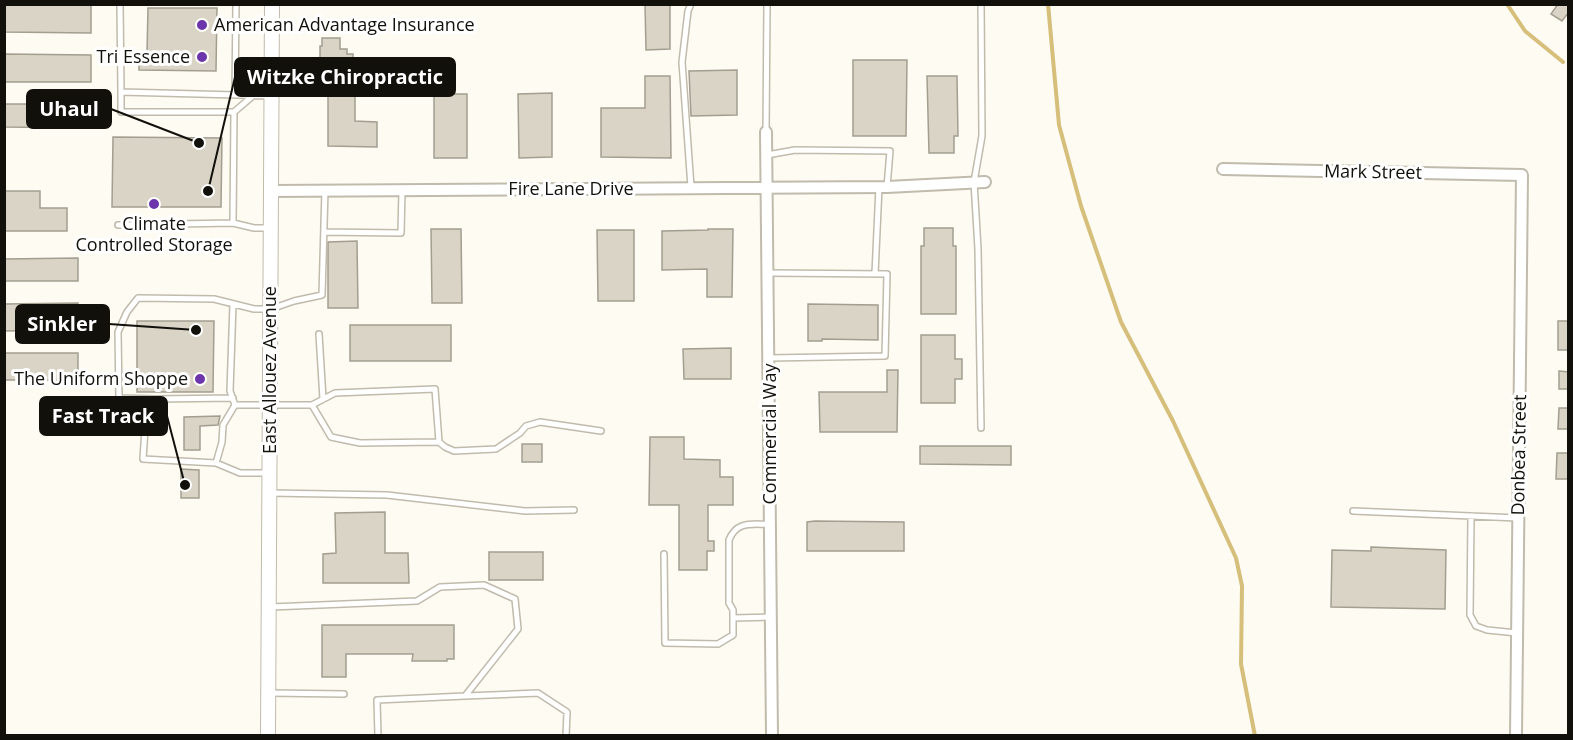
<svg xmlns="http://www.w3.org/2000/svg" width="1573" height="740" font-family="'Open Sans',sans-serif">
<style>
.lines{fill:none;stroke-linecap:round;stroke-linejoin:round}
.stream{stroke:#d6be7b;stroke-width:4}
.building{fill:#d9d4c5;stroke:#a39e90;stroke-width:1.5}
.lane-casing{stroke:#c0bbac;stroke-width:8}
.street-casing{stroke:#c0bbac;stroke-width:14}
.secondary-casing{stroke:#c0bbac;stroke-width:16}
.lane{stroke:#fff;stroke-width:5}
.street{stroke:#fff;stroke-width:10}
.secondary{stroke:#fff;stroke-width:14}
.poi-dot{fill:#6c35ab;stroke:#fff;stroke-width:2}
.labels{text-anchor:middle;stroke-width:6;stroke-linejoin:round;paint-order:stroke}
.poi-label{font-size:18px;fill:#11100b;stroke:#fff;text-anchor:end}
.street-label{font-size:18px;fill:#11100b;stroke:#fff}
.leader{fill:none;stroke:#11100b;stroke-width:2}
.callout-dot{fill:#11100b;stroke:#fff;stroke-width:2}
.callout{fill:#11100b;stroke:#11100b;stroke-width:2}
.callout-label{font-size:20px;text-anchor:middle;font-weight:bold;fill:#fff}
</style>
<rect width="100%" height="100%" fill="#fefbf2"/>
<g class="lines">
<path class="stream" d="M1048 4 1059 125 1081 206 1121 322 1173 421 1236 558 1242 586 1241 664 1255 736
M1507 4 1525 31 1563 62"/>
</g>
<path class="building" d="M4 4H91V33L4 32Z
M645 4H670V49L646 50Z
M1558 4H1569V12L1562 21 1551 14Z
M148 8H217L216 71 139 70V52H147Z
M322 38H340V49H347V54H353V69H336V64H320V46H322Z
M4 54 91 55V82H4Z
M853 60H907L906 136H853Z
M737 70V115L691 116 689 71Z
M645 76H670L671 158 601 157V108H645Z
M927 76H957L958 136H954V153H929Z
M328 93H355V121L377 122V147L328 146Z
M552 93V157L519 158 518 94Z
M434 94H467V158H434Z
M4 104H91V128L4 127Z
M113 137 222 138 221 207H112Z
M4 191H40V208H67V231H4Z
M924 228H953V246H956V314H921V246H924Z
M431 229H461L462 303H432Z
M708 229H733L732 297H707V269L662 270V231L708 230Z
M597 230H634V301H598Z
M357 241 358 308H328V242Z
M78 258V281H4V259Z
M78 303V330L4 331V304Z
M808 304 878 305V340L822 339V341H808Z
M137 321H214L213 392H137Z
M1558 321H1569V350H1558Z
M350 325H451V361H350Z
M921 335H955V359H962V379H955V403H921Z
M731 348V379H684L683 349Z
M4 353H78V380H4Z
M887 370H898L897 432H820L819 392H887Z
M1559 371 1569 372V389H1559Z
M1559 408H1569V429H1558Z
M220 416 218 425 200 426V450H184V417Z
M650 437H684V459L720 460V477H733V505H708V541H714V551H707V570H679V505H649Z
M522 444H542V462H522Z
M920 446H1011V465L920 464Z
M1557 453H1569V479H1556Z
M181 469 199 470V498H181Z
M385 512V553H408L409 583H323V554L336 553 335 513Z
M815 521 904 522V551H807V522Z
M1371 547 1446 550 1445 609 1331 607 1332 550 1371 551Z
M489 552H543V580H489Z
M322 625H454V659H447V661H412L413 654H346V677H322Z"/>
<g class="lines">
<g class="lane-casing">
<path id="lane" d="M120 4 121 92 271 96
M691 4 688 11 682 62 691 187
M121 92V112H234L255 94
M235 94 236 4
M766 132 767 4
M767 155 795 150 890 151 887 187
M233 223 234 112
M118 225 233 223 254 228H269
M324 232 401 233 402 190
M769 273 887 274 885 356 769 358
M875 274 879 187
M233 304 230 391 235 405H312L331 437 360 443 439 442 435 389 335 393 312 405
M319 334 323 399
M156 399 233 398
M981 428 978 249 974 182 982 136 981 4
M439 442 445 447 454 451 496 449 520 433 526 426 540 422 601 431
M216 463 222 442 223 425 235 405
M268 473H240L216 463 143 459 145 429 156 415V399L119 398 118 332 127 312 138 298 214 299 254 309H271L294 301 322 295 325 190
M270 493 387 495 525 511 574 510
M1353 511 1518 518
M1471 516 1470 615 1476 626 1487 630 1517 633
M664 554 665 643 718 644 733 635V610L729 603V540C737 520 752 525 770 524
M271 607 417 601 440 587 484 585 515 599 518 629 465 696 377 700 378 736
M733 618 770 617
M270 693 344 694
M465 696 538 693 567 712 566 736"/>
</g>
<g class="street-casing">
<path id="street" d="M766 132 772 736
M1223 169 1522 175 1516 736
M271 191 887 187 985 182"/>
</g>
<g class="secondary-casing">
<path id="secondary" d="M268 736 272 4"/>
</g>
<use href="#lane" class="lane"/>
<use href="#street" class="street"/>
<use href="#secondary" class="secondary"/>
</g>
<g class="poi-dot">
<circle cx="202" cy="25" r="6"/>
<circle cx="202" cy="57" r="6"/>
<circle cx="154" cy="204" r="6"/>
<circle cx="200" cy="379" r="6"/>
</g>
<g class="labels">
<g class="poi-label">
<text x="214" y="31" text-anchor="start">American Advantage Insurance</text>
<text x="190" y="63">Tri Essence</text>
<text x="154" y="230" text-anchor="middle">Climate<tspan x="154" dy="21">Controlled Storage</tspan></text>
<text x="188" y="385">The Uniform Shoppe</text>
</g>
<g class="street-label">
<text transform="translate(1373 172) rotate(1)" y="6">Mark Street</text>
<text x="571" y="195">Fire Lane Drive</text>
<text transform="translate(270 370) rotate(-90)" y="6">East Allouez Avenue</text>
<text transform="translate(770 434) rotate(-90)" y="6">Commercial Way</text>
<text transform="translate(1519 455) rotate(-89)" y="6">Donbea Street</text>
</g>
</g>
<path class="leader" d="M208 191L235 77M199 143L111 109M196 330L109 324M185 485L167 416"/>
<g class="callout-dot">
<circle cx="208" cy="191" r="6"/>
<circle cx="199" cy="143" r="6"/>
<circle cx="196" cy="330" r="6"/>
<circle cx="185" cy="485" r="6"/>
</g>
<g class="callout">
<rect x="235" y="58" width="220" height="38" rx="6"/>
<rect x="27" y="90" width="84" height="38" rx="6"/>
<rect x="16" y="305" width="93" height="38" rx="6"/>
<rect x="40" y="397" width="127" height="38" rx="6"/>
</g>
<g class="callout-label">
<text x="345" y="84">Witzke Chiropractic</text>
<text x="69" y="116">Uhaul</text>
<text x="62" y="331">Sinkler</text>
<text x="103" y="423">Fast Track</text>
</g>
<rect width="1573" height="740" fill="none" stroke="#11100b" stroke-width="12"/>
</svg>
